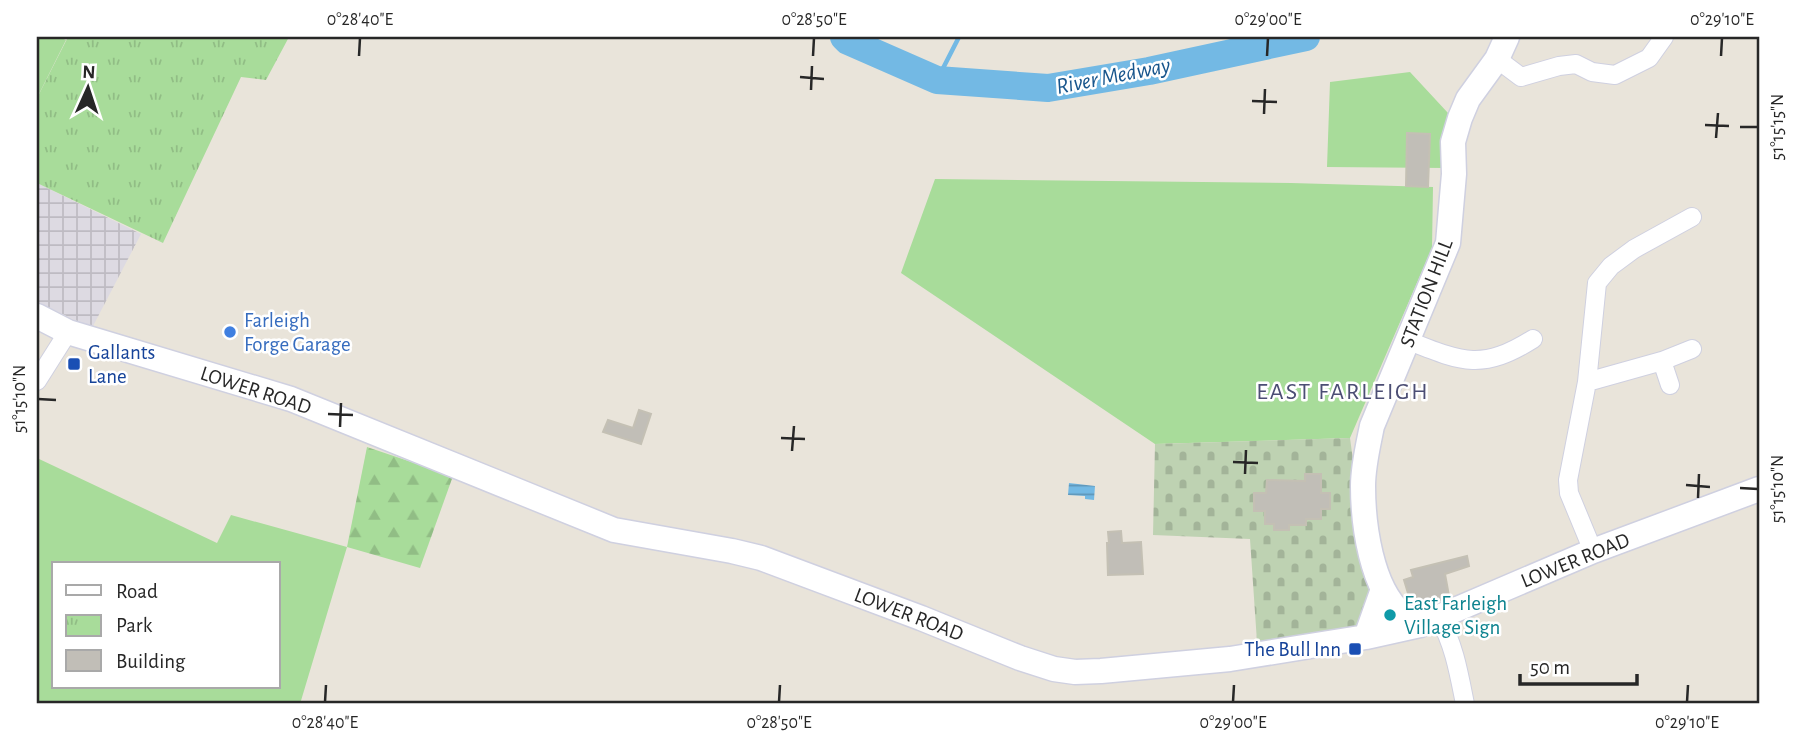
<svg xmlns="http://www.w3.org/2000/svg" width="1796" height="741" font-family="'Alegreya Sans',sans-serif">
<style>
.industrial{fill:url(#industrial-grid)}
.grass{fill:#a8dc9a;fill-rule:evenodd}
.forest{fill:url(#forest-firs)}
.cemetery{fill:url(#cemetery-stones)}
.park{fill:url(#park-tufts)}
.water{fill:url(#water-rules)}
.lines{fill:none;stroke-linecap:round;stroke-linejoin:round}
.stream{stroke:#73b9e4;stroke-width:4.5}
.river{stroke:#73b9e4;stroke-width:28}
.building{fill:#c1beb7;stroke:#c4c0b4;stroke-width:2}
.street-casing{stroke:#cfd0e0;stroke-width:20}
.secondary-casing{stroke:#cfd0e0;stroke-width:27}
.street{stroke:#fff;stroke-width:18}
.secondary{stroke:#fff;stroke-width:24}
.ticks{fill:none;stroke:#272727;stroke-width:2.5}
.shop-dot{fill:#3f7fe0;stroke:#fff;stroke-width:2.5}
.transit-dot{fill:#1a4fb4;stroke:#fff;stroke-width:2.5}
.culture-dot{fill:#0f9aa8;stroke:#fff;stroke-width:2.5}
.labels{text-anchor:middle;stroke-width:5;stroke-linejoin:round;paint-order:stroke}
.street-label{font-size:21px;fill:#272727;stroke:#fff}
.shop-label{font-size:21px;fill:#366cbe;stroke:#fff;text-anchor:start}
.transit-label{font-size:21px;fill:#164399;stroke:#fff;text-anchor:start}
.culture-label{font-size:21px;fill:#0d838f;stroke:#fff;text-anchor:start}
.water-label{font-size:23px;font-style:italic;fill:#17558c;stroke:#fff}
.quarter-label{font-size:24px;letter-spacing:2px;fill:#4c4e74;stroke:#fff}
.neatline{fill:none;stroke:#272727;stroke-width:2.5}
.ticks-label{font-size:18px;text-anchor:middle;fill:#272727}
</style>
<defs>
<pattern id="industrial-grid" width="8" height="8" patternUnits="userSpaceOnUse" patternTransform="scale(1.75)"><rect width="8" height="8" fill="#dddae2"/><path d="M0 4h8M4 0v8" fill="none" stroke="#bebbc2"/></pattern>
<pattern id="forest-firs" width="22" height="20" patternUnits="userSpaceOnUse" patternTransform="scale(1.75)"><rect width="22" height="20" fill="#a8dc9a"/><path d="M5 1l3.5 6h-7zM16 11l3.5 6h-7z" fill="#91bd85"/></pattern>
<pattern id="cemetery-stones" width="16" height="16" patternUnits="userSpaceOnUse" patternTransform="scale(1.75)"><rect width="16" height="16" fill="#bed2b2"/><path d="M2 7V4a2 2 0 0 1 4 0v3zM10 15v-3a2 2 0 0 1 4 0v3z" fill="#a3b499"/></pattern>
<pattern id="park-tufts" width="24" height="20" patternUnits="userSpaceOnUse" patternTransform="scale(1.75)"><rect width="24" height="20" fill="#a8dc9a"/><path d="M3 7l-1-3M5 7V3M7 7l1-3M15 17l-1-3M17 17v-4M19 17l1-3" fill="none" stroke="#91bd85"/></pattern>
<pattern id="water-rules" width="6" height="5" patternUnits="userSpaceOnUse" patternTransform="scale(1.75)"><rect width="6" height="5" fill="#73b9e4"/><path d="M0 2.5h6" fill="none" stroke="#5e96b9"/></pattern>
</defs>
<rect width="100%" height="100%" fill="#e9e4da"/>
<path class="industrial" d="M37 183 141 234 92 328 37 302Z"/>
<path class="grass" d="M37 37H59L66 40 37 98Z
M1410 72 1448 113 1445 168 1327 167 1330 82Z
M935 179 1291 183 1433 187 1432 248 1350 438 1155 444 901 273Z
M37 458 217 543 231 515 347 547 300 704H37ZM54 564H278V687H54Z"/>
<path class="forest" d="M367 447 453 476 420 568 347 547Z"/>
<path class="cemetery" d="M1350 438 1373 607 1362 624 1352 627 1257 642 1250 539 1153 535 1155 444Z"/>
<path class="park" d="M68 37H289L266 80 241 77 163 243 37 183V98Z"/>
<path class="water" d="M1069 483 1095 486 1094 500 1085 499V496L1068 495Z"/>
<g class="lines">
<path class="stream" d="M937 80 959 37"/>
<path class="river" d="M844 37 848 41 937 80 1048 88 1149 71 1306 37"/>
</g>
<path class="building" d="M1407 133 1430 134 1428 187 1406 186Z
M639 410 651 414 641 444 603 432 608 420 633 428Z
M1305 474H1321V493H1330V509H1321V519H1306V525H1289V530H1274V524H1265V511H1254V493H1266L1267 480 1305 481Z
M1121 531 1122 543 1141 542 1143 574 1108 575 1107 543H1109L1108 532Z
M1467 556 1469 566 1445 574 1449 596 1421 609 1410 600 1404 580 1413 577 1411 570Z"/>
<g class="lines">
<g class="street-casing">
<path id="street" d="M1497 59 1521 77 1559 66 1576 64 1592 72 1615 75 1649 58 1664 37
M1409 341C1462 362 1482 371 1533 339
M1662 361 1670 385
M37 381 68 332
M1587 382 1597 283 1611 266 1634 249 1692 217
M1593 551 1569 493 1568 480 1587 382 1662 361 1692 349
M1439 618C1454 644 1459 674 1465 704"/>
</g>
<g class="secondary-casing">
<path id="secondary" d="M37 316 68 332 291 399 614 530 732 551 761 558 921 618 1020 658 1054 669 1075 672 1101 671 1230 659 1366 637 1420 625 1593 551 1759 489
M1420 625C1414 622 1407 618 1402 614 1371 588 1363 524 1363 486 1363 466 1368 446 1372 426L1448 243 1454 174 1453 142 1460 118 1468 99 1497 59 1507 37
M1366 637 1383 589"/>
</g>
<use href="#street" class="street"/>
<use href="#secondary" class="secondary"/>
</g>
<path class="ticks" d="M359 56 360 38M813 56 814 38M1267 56 1268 38M1721 56 1722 38M800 77 824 79M811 90 812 66M1252 101 1277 102M1264 114 1265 89M1705 125 1729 126M1740 127H1758M1716 138 1718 113M38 399 56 400M328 414 353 415M340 427 341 403M781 438 805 439M792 451 794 426M1233 462 1258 463M1245 474 1246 450M1686 485 1710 487M1740 488 1758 489M1698 498 1699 474M325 702 326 685M779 702 780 685M1233 702 1234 685M1687 702 1688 685"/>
<circle class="shop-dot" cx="230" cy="332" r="7"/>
<g class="transit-dot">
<rect x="67" y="357" width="14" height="14" rx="3.5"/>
<rect x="1348" y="642" width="14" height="14" rx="3.5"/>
</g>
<circle class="culture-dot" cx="1390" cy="615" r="7"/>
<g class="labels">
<g class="street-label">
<text transform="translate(1426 293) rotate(-69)" y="7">STATION HILL</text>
<text transform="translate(256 390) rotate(18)" y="7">LOWER ROAD</text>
<text transform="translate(1575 560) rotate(-22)" y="7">LOWER ROAD</text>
<text transform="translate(909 614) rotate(21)" y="7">LOWER ROAD</text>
</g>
<g class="shop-label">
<text x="244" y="327">Farleigh<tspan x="244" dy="24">Forge Garage</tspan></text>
</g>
<g class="transit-label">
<text x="88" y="359">Gallants<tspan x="88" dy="24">Lane</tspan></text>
<text x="1341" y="656" text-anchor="end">The Bull Inn</text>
</g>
<g class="culture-label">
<text x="1404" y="610">East Farleigh<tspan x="1404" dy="24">Village Sign</tspan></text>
</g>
<g class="water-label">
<text transform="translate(1113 75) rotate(-11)" y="8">River Medway</text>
</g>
<g class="quarter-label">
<text x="1343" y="399">EAST FARLEIGH</text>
</g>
</g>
<rect width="1796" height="741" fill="none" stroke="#ffffff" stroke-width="77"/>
<rect x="52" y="562" width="228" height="126" fill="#ffffff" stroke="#a9a9a9" stroke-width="2"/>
<rect x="66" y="585" width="35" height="10" fill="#ffffff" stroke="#a9a9a9" stroke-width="2"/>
<text x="116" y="598" font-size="21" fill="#272727">Road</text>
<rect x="66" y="615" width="35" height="21" fill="url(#park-tufts)" stroke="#a9a9a9" stroke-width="2"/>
<text x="116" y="632" font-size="21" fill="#272727">Park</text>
<rect x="66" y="650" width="35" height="21" fill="#c1beb7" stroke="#a9a9a9" stroke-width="2"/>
<text x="116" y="668" font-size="21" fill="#272727">Building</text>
<g transform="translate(88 88) rotate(3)" stroke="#ffffff" stroke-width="5" paint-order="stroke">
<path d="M0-5L12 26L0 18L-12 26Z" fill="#272727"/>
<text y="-10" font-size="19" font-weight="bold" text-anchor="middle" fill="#272727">N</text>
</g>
<path d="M1520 674v10h117v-10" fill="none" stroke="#272727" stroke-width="3.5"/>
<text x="1530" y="674" font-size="21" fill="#272727" stroke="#ffffff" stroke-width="5" paint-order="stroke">50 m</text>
<rect x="38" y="38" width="1720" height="664" class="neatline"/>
<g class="ticks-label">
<text x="360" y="25">0°28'40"E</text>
<text x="814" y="25">0°28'50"E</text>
<text x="1268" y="25">0°29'00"E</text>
<text x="1722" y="25">0°29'10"E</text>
<text transform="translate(1777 127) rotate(-90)" y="6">51°15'15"N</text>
<text transform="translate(19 399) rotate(-90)" y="6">51°15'10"N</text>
<text transform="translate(1777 489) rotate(-90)" y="6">51°15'10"N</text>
<text x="325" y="728">0°28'40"E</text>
<text x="779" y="728">0°28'50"E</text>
<text x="1233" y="728">0°29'00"E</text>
<text x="1687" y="728">0°29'10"E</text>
</g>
</svg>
